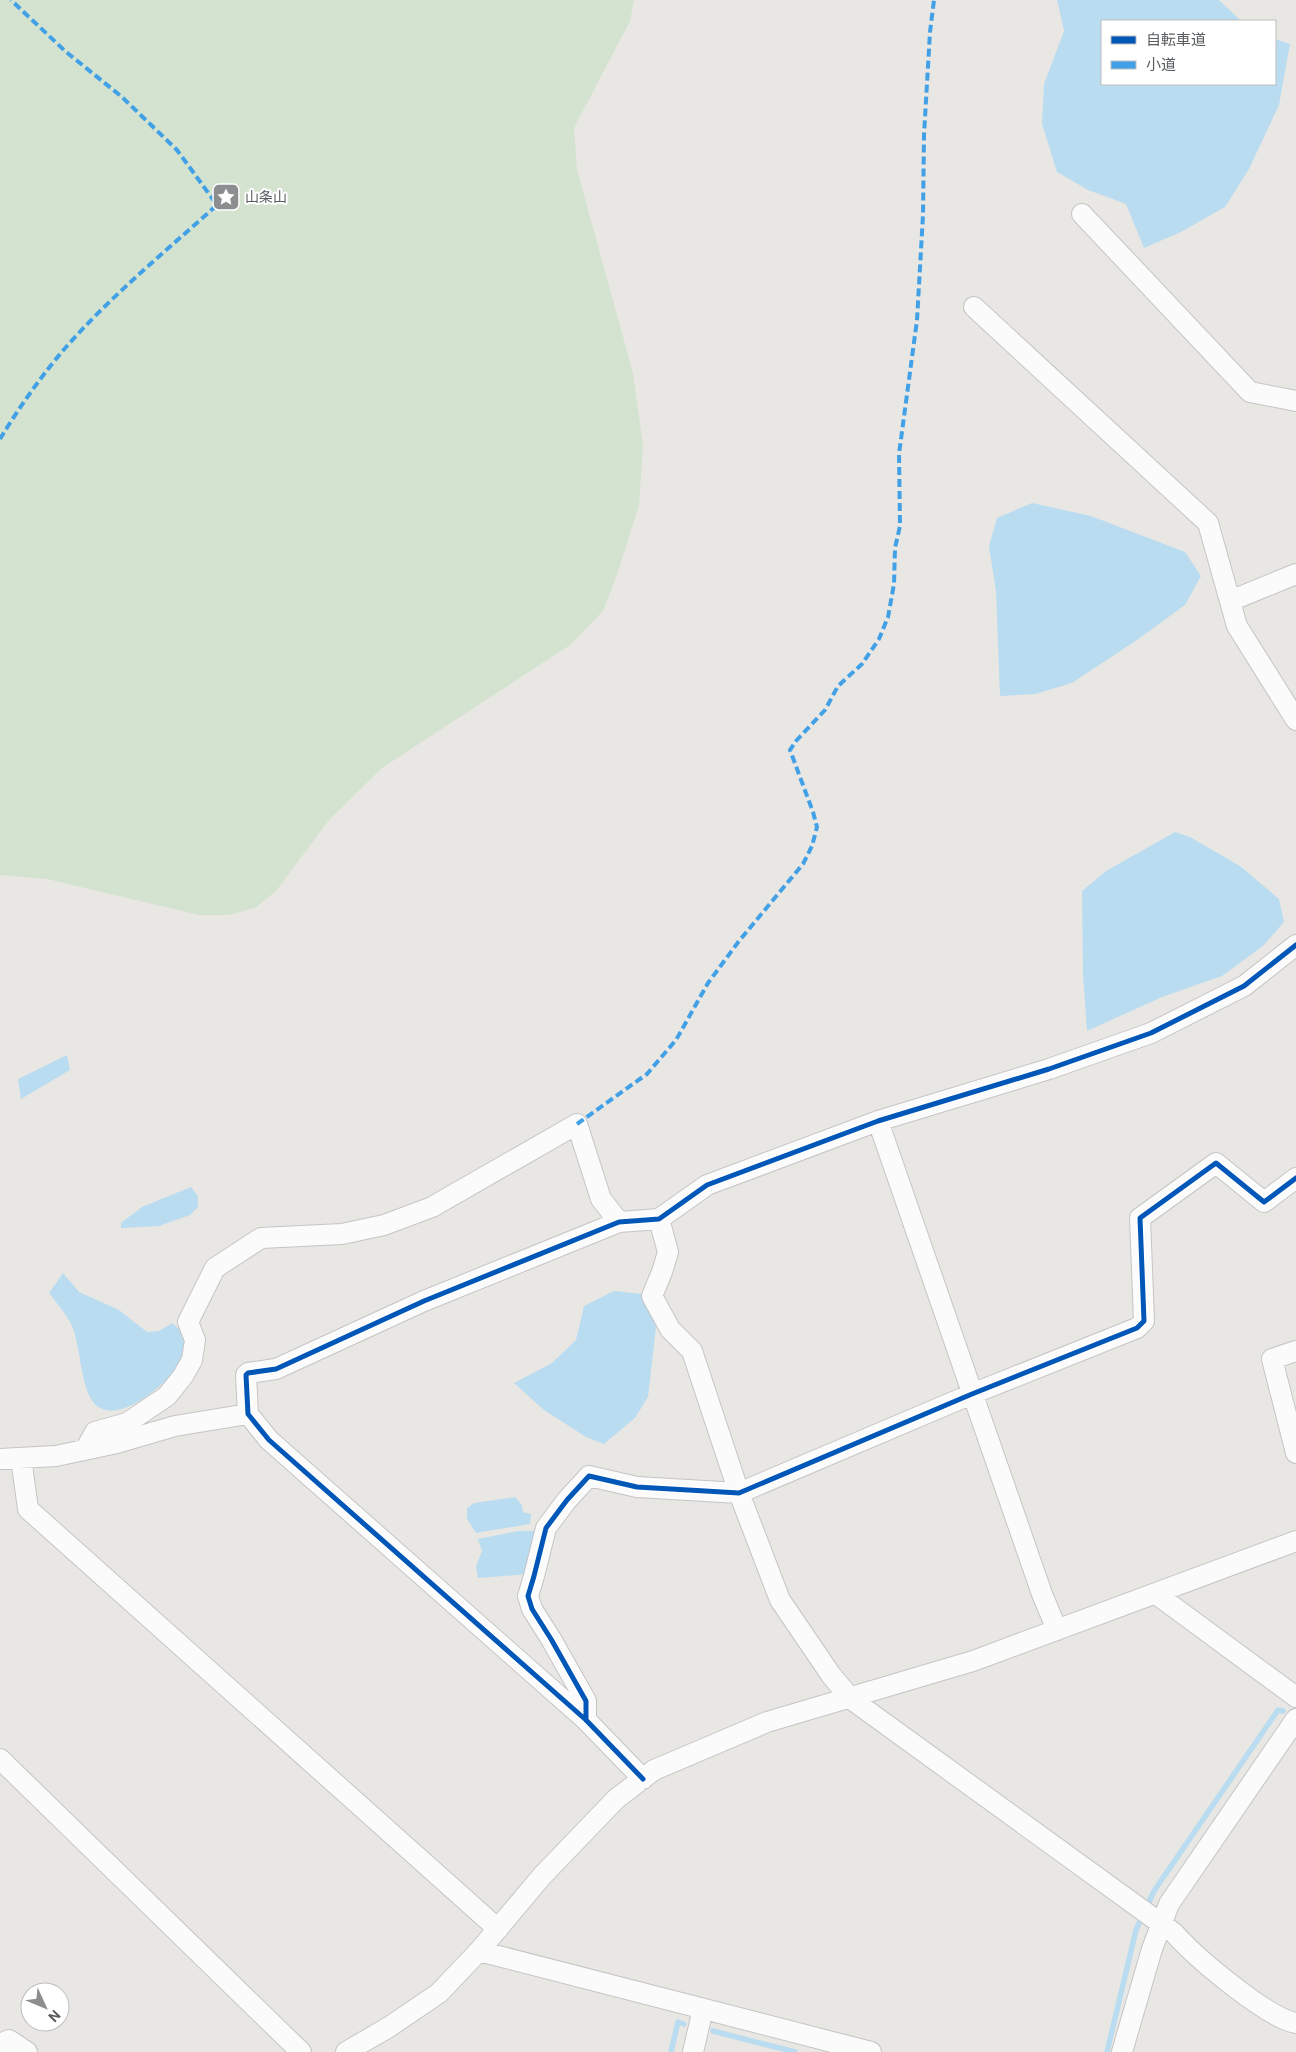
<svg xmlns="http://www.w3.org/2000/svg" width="1296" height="2052" font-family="Roboto,'Noto Sans JP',sans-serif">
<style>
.green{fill:#d3e3cf}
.water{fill:#badcf0}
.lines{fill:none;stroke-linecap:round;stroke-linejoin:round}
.stream{stroke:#badcf0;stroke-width:5.5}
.street-casing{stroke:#c5c5c5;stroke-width:22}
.street{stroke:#fcfbfb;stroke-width:20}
.quiet{stroke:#42a1e6;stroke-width:4;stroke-dasharray:8 4;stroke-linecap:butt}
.cycleway-casing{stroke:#fff;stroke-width:8}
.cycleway{stroke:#0057b8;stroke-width:5}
.labels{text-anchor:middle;stroke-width:4;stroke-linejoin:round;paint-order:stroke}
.poi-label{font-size:14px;fill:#595d60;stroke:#fff;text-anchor:start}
</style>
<rect width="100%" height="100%" fill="#e9e7e3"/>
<path class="green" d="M0 0H634L630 21 574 128 577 170 633 373 643 445 639 505 617 575 603 611 570 645 382 768 329 820 276 891 255 908 229 915H199L47 879 0 875Z"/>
<path class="water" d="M1057 0H1219L1241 21H1102V84H1275V39L1290 44 1279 105 1249 169 1225 207 1181 232 1144 248 1126 204 1088 190 1057 172 1042 124 1044 84 1064 31Z
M1032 503 1091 516 1185 552 1201 576 1185 605 1137 640 1072 683 1035 694 1000 696 996 591 989 546 997 518Z
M1175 832 1190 837 1240 866 1279 899 1284 922 1263 946 1222 976 1162 997 1087 1031 1083 975 1082 891 1106 871Z
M67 1055 70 1070 21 1099 18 1079Z
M191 1187 198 1196V1207L190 1215 159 1226 121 1228V1223L142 1207Z
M63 1273 79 1292 119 1310 147 1332 159 1331 172 1323 185 1334 186 1362C168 1379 118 1431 93 1402 82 1388 80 1350 74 1331 70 1318 57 1304 49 1293Z
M614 1291 643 1294 656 1327 648 1397 635 1418 604 1444 586 1437 544 1410 514 1383 552 1363 576 1340 584 1306Z
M515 1497 522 1505 523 1512 531 1514 530 1524 476 1533 467 1519V1508L474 1503Z
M518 1531H540L529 1574 478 1578 476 1566 482 1551 478 1539Z"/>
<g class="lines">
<path class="stream" d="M713 2031 795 2052
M671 2052 678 2022 684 2024
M1107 2052 1136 1930 1154 1891 1278 1710 1283 1711"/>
<g class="street-casing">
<path id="street" d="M1082 214 1250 392 1296 401
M974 307 1208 523 1237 626 1296 720
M1230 601 1296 574
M878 1121 1042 1594 1057 1630
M659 1219 668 1252 662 1272 652 1296 670 1329 692 1351 739 1493 780 1600 831 1675 851 1699 1174 1933C1195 1957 1267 2018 1296 2023
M1296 1351 1272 1359 1296 1453
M85 1450 95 1432 127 1423 167 1396 183 1376 192 1360 195 1340 188 1322 215 1268 261 1238 342 1234 384 1225 432 1207 577 1124 601 1199 619 1222
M21 1458 28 1509 498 1929
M0 1459 56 1456 117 1443 175 1426 248 1414
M1156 1594 1296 1697
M586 1720V1701L551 1639 532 1609 528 1596 534 1576 546 1528 567 1500 589 1476 637 1487 739 1493 972 1394 1137 1328 1144 1321 1140 1218 1216 1163 1264 1202 1296 1178
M0 1759 301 2052
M643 1779 586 1720 269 1440 248 1414 246 1375 248 1373 276 1369 424 1301 619 1222 659 1219 707 1185 878 1121 1049 1069 1151 1033 1244 986 1296 945
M479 1951 871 2052
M0 2044 9 2040 27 2052
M346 2052 389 2027 439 1993 479 1951 542 1876 616 1799 654 1770 767 1722 973 1661 1296 1541
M693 2052 703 2009
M1122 2052 1152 1949 1169 1904 1296 1719"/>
</g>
<use href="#street" class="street"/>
<path class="quiet" d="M0 439C18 409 44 372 67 346 112 295 166 251 217 205L177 150 122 97 65 51 11 0
M577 1124 647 1074 676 1040 708 983 739 941 803 864 812 846 817 827 813 812 790 750 796 741 825 710 838 686 862 664 879 639 888 617 894 584 895 548 900 526 899 454 917 320 923 215 924 135 930 32 934 0"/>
<g class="cycleway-casing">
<path id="cycleway" d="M586 1720V1701L551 1639 532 1609 528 1596 534 1576 546 1528 567 1500 589 1476 637 1487 739 1493 972 1394 1137 1328 1144 1321 1140 1218 1216 1163 1264 1202 1296 1178
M643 1779 586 1720 269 1440 248 1414 246 1375 248 1373 276 1369 424 1301 619 1222 659 1219 707 1185 878 1121 1049 1069 1151 1033 1244 986 1296 945"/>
</g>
<use href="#cycleway" class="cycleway"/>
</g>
<defs>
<g id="sight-square" transform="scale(1.4375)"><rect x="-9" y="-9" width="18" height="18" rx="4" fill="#8b8d8e" stroke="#fff"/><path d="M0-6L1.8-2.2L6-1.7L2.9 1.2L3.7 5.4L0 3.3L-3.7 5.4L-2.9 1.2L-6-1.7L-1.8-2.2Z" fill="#fff"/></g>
</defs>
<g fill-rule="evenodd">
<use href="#sight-square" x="226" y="197"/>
</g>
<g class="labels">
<g class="poi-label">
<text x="245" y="202">山条山</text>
</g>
</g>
<rect x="1101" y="20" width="175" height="65" fill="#ffffff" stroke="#bdbebf"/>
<rect x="1111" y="36" width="25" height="8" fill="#0057b8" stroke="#bdbebf"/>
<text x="1146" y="45" font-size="15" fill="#595d60">自転車道</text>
<rect x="1111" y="61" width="25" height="8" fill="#42a1e6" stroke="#bdbebf"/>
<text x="1146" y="70" font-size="15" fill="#595d60">小道</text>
<g transform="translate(45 2007) rotate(134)"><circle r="24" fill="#ffffff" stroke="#bdbebf"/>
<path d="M0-4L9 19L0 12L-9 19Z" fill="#8b8d8e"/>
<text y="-8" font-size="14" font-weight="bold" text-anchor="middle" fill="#595d60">N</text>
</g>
</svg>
